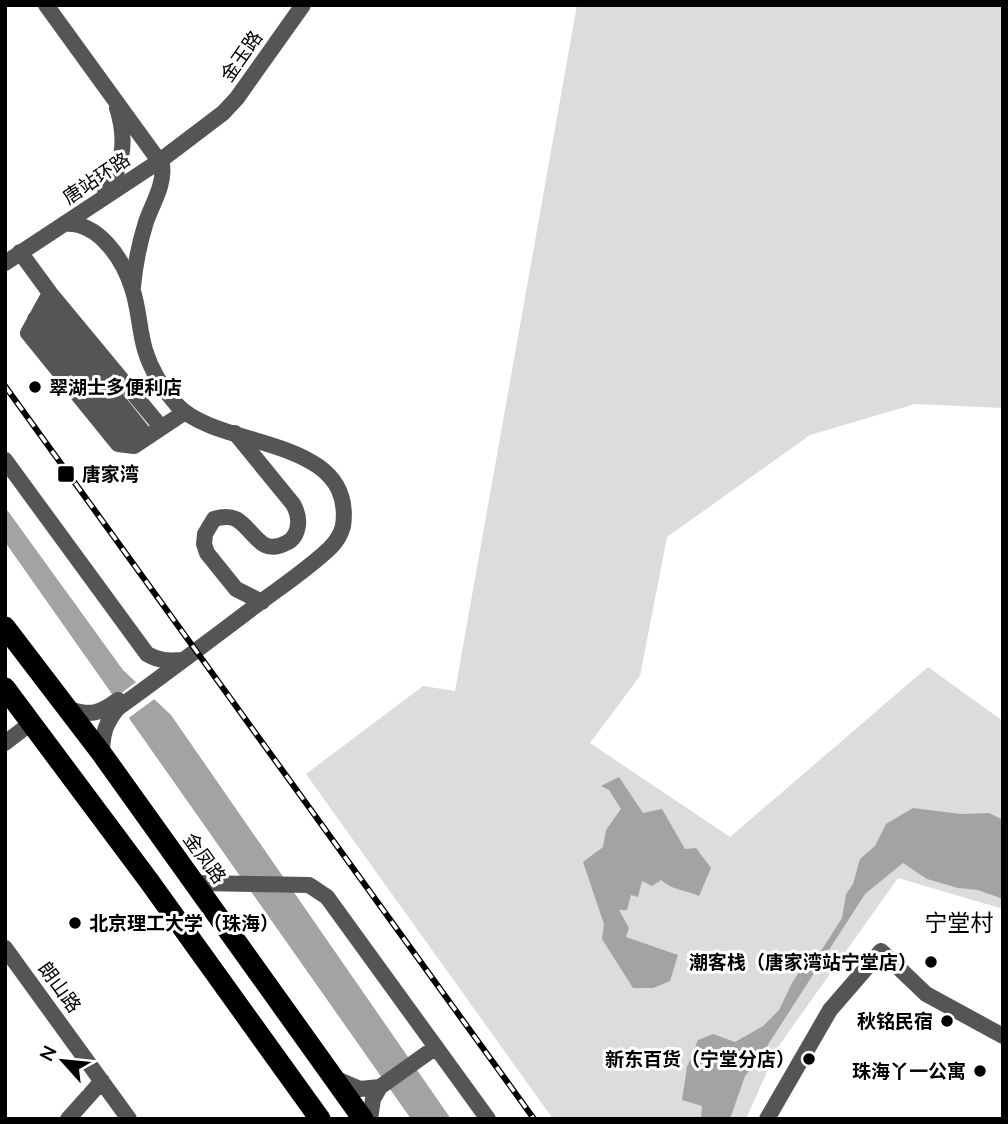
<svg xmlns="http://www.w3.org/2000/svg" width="1008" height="1124" font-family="Mulish,'Noto Sans SC',sans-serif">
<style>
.green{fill:#dcdcdc}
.water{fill:#a3a3a3}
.pier{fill:#fff}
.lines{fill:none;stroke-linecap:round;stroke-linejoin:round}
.minor{stroke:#555;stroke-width:16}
.highway{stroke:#000;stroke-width:21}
.rail-casing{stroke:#000;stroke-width:6}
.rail{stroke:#fff;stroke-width:3.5;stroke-dasharray:10;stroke-linecap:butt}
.poi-dot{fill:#000;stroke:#fff;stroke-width:2.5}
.labels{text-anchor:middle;stroke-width:6;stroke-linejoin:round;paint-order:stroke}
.street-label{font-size:19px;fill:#000;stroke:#fff}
.poi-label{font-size:19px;font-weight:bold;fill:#000;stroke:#fff;text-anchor:end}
.quarter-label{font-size:23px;fill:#000;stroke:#fff}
</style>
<rect width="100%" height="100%" fill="#fff"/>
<path class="green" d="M577 5H1003V408L915 404 810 435 667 537 640 676 590 743 730 837 928 667 1003 721V909L898 878 778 1047 746 1119H553L306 774 423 686 455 691Z"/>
<path class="water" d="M5 507 123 670 171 715 451 1119H411L5 542Z
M619 777 643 813 662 809 685 849 696 848 711 868 699 896C683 889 674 891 661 880L652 886 642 881 638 897 631 895 627 910H619L629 928 626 937 678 955 670 981 653 988H633L602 939 604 924 583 862 603 847 606 830 621 809 609 790 601 786Z
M913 808 961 814 989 813 1003 820V899L978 890 958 888 927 879 903 863 865 894 762 1054 745 1076 730 1119H701L702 1106 682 1100 687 1067 698 1040 713 1034 735 1042 763 1026 779 1010 792 983 803 966 821 951 842 918 846 894 853 884 860 859 875 846 886 824Z"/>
<path class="pier" d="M139 680 157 697 126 720 112 700Z"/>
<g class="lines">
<path class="minor" d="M46 5 162 165C165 185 152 204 146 222 139 244 135 265 133 287
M105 193C124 167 127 139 117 108
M64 224C98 221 123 259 132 288 139 308 139 330 145 350 151 370 163 389 177 405 219 450 356 435 343 526 341 534 336 542 330 548 307 570 279 588 254 607 209 641 164 675 118 708 106 722 102 734 102 754
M20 252 50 293 161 427
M5 263 161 160 223 113 237 98 303 5
M50 293 28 333 118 444 134 446 185 412
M43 307 147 437
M35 319 134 446
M235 433 293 504C297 511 299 517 298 525 297 533 293 540 286 543 260 557 254 529 236 519 229 516 221 517 214 519L205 534 204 544 207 553 236 589 262 602
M5 460 147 654C159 661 168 661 182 660
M69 709C91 716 99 714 118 700
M5 743 31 723
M197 883 309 885 327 897 488 1119
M5 948 129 1119
M337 1079 360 1089 380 1087
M68 1119 102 1081
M370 1119 373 1099 380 1087 436 1047
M767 1119 830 1010 881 951 926 994 1003 1036"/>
<path class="highway" d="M5 627 102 754 363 1119
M5 688 149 881 320 1119"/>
<g class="rail-casing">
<path id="rail" d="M5 386 534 1119"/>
</g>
<use href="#rail" class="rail"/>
</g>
<g class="poi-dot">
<circle cx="35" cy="387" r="7"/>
<rect x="57" y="465" width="18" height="18" rx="3.5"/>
<circle cx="75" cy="923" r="7"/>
<circle cx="931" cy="962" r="7"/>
<circle cx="947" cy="1021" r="7"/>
<circle cx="809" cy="1059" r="7"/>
<circle cx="980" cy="1071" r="7"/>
</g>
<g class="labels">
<g class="street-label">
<text transform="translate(241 56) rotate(-55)" y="7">金玉路</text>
<text transform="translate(96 178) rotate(-34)" y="7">唐站环路</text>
<text transform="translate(205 858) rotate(54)" y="7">金凤路</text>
<text transform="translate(60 987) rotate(54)" y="7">朗山路</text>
</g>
<g class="poi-label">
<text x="49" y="394" text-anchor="start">翠湖士多便利店</text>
<text x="82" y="481" text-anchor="start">唐家湾</text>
<text x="89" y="930" text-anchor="start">北京理工大学（珠海）</text>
<text x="917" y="969">潮客栈（唐家湾站宁堂店）</text>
<text x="933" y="1028">秋铭民宿</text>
<text x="795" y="1066">新东百货（宁堂分店）</text>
<text x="966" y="1078">珠海丫一公寓</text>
</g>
<g class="quarter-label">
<text x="959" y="931">宁堂村</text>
</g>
</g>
<rect width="1008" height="1124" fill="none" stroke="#000000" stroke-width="14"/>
<g transform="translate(63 1061) rotate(297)" stroke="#ffffff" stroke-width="5" paint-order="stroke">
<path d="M0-5L12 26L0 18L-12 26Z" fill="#000000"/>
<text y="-10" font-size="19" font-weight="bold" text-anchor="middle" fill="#000000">N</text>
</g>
</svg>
